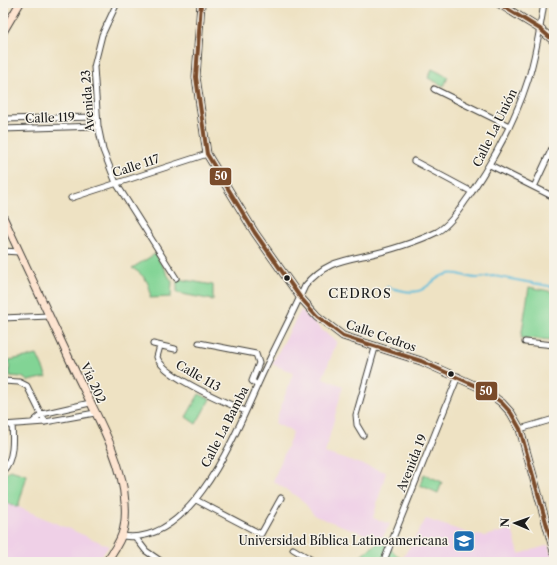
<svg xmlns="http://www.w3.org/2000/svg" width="557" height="565" font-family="'Libre Caslon Text',serif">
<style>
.built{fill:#efd0e7}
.green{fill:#82d495;stroke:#4f7858}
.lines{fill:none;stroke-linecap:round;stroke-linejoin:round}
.stream{stroke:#5dbddc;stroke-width:2}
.minor-casing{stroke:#3c3a35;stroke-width:7}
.tertiary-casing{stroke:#3c3a35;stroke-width:9}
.secondary-casing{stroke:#3c3a35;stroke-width:9}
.minor{stroke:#fff;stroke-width:5}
.tertiary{stroke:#fff;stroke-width:7}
.secondary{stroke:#fde4d0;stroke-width:7}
.bus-1-casing{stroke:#f7f3e8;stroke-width:7}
.bus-1{stroke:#7a4b2a;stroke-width:4}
.bus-dot{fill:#1c1c1c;stroke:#f7f3e8;stroke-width:1.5}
.labels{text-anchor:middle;stroke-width:3;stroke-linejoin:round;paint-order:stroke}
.street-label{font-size:12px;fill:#1c1c1c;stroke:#f7f3e8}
.poi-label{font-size:12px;fill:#1c1c1c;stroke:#f7f3e8;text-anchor:end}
.neighbourhood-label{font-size:13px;letter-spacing:1px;fill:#1c1c1c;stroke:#f7f3e8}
.line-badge{stroke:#f7f3e8;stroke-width:1.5}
.badge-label{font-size:11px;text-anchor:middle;font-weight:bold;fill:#fff}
</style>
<rect width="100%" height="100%" fill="#f7f3e8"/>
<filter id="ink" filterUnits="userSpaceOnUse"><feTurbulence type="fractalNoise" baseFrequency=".025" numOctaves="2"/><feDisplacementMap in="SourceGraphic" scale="8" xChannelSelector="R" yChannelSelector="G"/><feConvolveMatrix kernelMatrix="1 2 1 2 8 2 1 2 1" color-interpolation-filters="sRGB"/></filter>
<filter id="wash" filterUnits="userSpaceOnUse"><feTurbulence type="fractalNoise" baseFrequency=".012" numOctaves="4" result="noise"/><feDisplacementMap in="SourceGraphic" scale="16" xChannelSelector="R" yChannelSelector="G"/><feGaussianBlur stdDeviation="0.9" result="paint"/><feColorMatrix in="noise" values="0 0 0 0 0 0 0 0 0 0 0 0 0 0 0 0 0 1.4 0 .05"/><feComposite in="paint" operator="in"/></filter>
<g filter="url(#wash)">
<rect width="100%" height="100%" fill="#eee2c3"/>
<path class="built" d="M301 310 323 331 337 341 323 378 343 386 325 453 386 472 373 518 390 524 381 540 315 516 302 500 273 481 293 432 275 423 293 373 272 364Z
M3 502 18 507 109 546 97 562H3Z
M426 519 474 535 485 536 512 529 519 554 549 545 552 556 535 562H404L402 559Z"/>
<path class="green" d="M432 69 448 77 444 86 428 78Z
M155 254 172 282 171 297 150 298C152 284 143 274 132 268Z
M179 279 213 285V300L177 293V280Z
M529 287 554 292V340L521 338Z
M37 355 47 377 28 381 22 377 10 376 9 360Z
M199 394 210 399 196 424 186 417Z
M10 470 27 475 18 507 3 502V476Z
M424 474 442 482 438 493 420 485Z
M381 540 404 562H353Z"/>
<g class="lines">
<path class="stream" d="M387 287C400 290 415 296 426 287 434 281 438 276 448 274 459 271 468 279 478 278 483 278 488 276 494 276L554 287"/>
</g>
</g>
<g filter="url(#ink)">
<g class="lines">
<g class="minor-casing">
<path id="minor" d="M117 3 102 35 94 67 98 126 103 150 116 183 176 278
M434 89 509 126
M3 119 96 117
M3 129 98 126
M414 161 472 192
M490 165 554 197
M534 187 554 144
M71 198 207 154
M3 251 19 252
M3 318 49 316
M525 342 554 345
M199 343 256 354 259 363 252 381 257 385
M153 344 175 349
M160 346 157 357C162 376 227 403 245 411
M3 381 19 382 27 386 45 422
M33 422 42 414 90 403
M3 425 45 422 95 413
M520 429 554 419
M363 435 357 425 356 415 375 348
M3 471C14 460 13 439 12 425
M196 500 261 534 281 498
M123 536C195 547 239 424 264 371 277 343 292 315 305 286 324 263 340 261 368 255 388 251 419 241 437 232 451 224 460 208 469 196 493 161 515 121 528 80 536 55 540 29 544 3
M136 538 146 551 162 562
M293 549 315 562
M385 558 458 376"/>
</g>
<g class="tertiary-casing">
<path id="tertiary" d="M201 3 196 77 207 154 255 233 300 297 317 316 343 336 421 361 485 390 502 403 511 413 520 429 554 551"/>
</g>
<g class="secondary-casing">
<path id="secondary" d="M498 3 540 29 554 41
M3 32 20 3
M3 217C27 269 51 320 75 371 94 411 123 459 125 503 127 530 121 541 106 562"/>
</g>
<use href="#minor" class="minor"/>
<use href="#tertiary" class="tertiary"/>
<use href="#secondary" class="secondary"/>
<g class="bus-1-casing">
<path id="bus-1" d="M201 3 196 77 207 154 255 233 300 297 317 316 343 336 421 361 485 390 502 403 511 413 520 429 554 551
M498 3 540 29 554 41"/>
</g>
<use href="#bus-1" class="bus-1"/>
</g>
</g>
<defs>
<g id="university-square" transform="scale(1.15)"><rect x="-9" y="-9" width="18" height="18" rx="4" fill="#1f6fb2" stroke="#f7f3e8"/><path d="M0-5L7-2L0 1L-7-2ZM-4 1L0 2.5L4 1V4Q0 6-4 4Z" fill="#fff"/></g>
</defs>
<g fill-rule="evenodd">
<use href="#university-square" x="464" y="541"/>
</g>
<g class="bus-dot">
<circle cx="287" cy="278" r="3.5"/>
<circle cx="451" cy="374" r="3.5"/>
</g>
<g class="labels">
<g class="street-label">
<text transform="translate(88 101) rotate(-94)" y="4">Avenida 23</text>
<text transform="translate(50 118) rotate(-2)" y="4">Calle 119</text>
<text transform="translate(495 128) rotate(-64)" y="4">Calle La Unión</text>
<text transform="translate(136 166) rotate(-18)" y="4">Calle 117</text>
<text transform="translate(381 336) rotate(19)" y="4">Calle Cedros</text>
<text transform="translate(198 376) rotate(30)" y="4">Calle 113</text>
<text transform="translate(93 383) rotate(65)" y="4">Vía 202</text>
<text transform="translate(225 427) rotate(-63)" y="4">Calle La Bamba</text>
<text transform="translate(412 463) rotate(-68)" y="4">Avenida 19</text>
</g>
<g class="poi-label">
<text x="448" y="545">Universidad Bíblica Latinoamericana</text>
</g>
<g class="neighbourhood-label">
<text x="360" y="298">CEDROS</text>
</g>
</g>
<g class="line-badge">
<rect x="209" y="167" width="23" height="19" rx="4" fill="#7a4b2a"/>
<rect x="475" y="381" width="23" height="20" rx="4" fill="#7a4b2a"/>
</g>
<g class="badge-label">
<text x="221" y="180">50</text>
<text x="486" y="395">50</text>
</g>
<rect width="557" height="565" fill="none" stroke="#f7f3e8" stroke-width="16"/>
<g transform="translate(515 523) rotate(272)" stroke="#f7f3e8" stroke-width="3" paint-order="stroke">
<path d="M0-3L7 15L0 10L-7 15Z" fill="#1c1c1c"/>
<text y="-6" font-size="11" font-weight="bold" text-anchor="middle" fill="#1c1c1c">N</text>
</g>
</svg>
